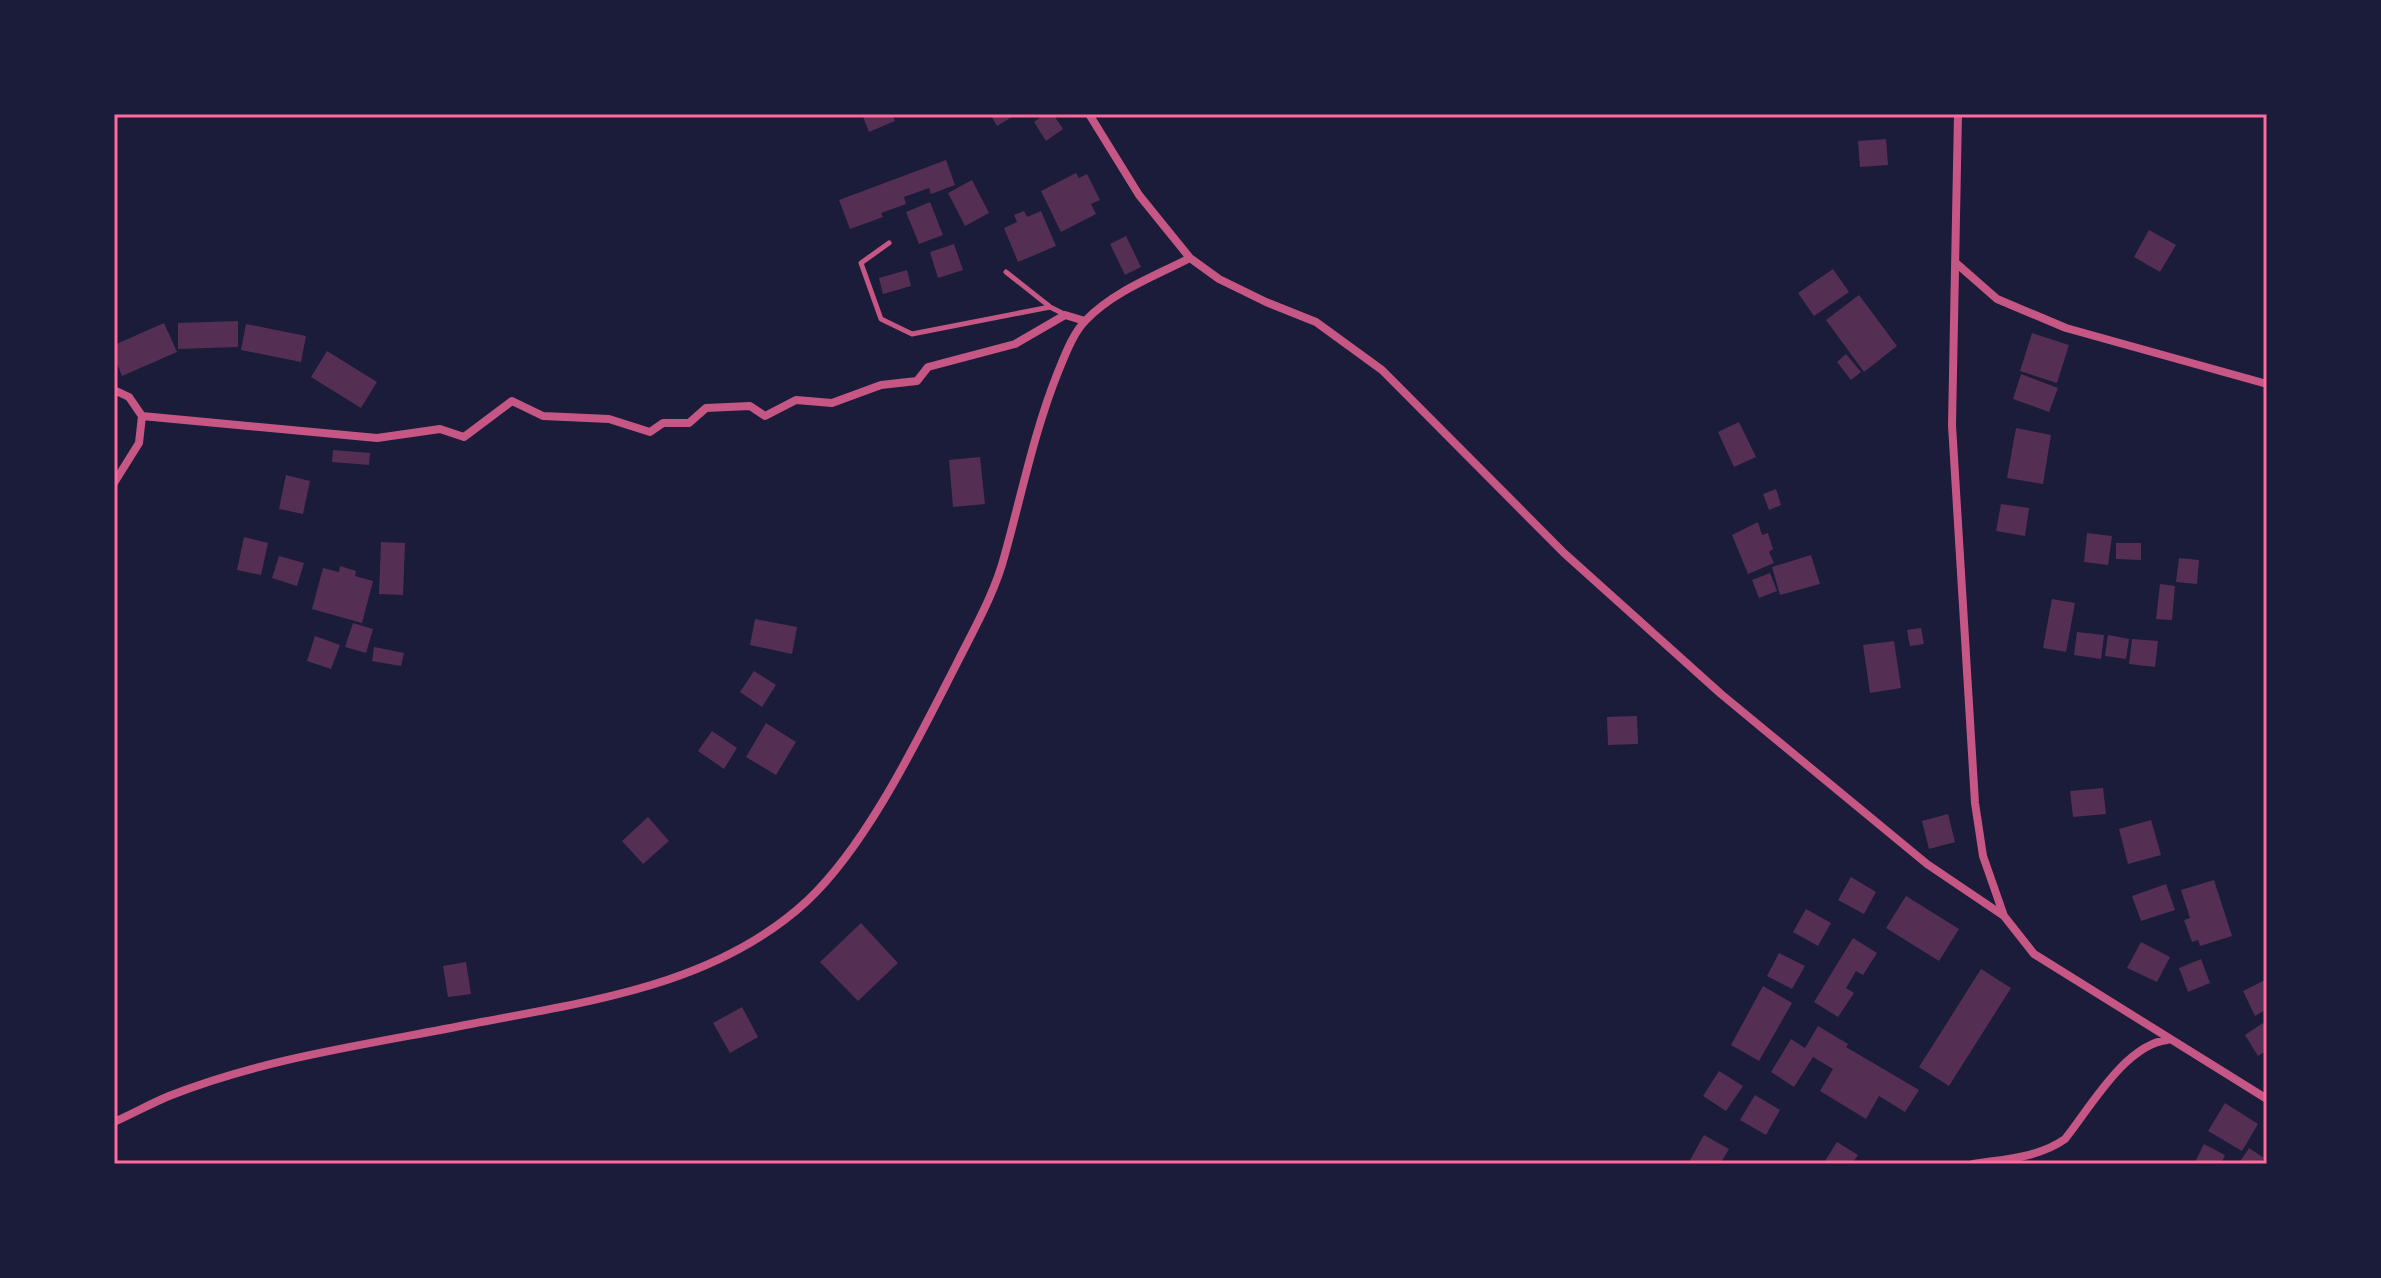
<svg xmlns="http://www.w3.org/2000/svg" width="2381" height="1278" font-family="'Nunito Sans',sans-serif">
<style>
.building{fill:#542f53}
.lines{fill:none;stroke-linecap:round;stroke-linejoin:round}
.service{stroke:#c65784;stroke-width:5}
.minor{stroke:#c65784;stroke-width:8}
.neatline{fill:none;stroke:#ff6b9d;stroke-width:3}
</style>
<rect width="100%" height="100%" fill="#1b1b3a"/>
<path class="building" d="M862 114H892L895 121 869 132Z
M990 114H1017L997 126Z
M1045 114H1053L1063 129 1046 141 1034 122Z
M1886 139 1888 165 1860 167 1858 141Z
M946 160 955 185 931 194 929 188 904 197 906 204 881 213 883 217 850 229 839 200Z
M1076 173 1079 178 1087 174 1100 200 1091 204 1096 214 1061 232 1041 191Z
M972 180 989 213 965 226 948 193Z
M930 202 943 235 919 244 906 212Z
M1024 211 1027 217 1041 211 1056 246 1018 262 1004 228 1017 222 1014 215Z
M2149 230 2176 245 2160 272 2134 257Z
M1126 236 1141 267 1125 275 1110 244Z
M954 244 963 270 938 278 930 252Z
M1833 269 1849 292 1814 316 1798 293Z
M907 270 911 286 883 294 879 278Z
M1859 295 1897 346 1864 372 1826 320Z
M238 321V347L178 349V323Z
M164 323 177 352 122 376 114 356V345Z
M246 324 306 336 301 362 241 350Z
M2032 333 2069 345 2057 383 2020 371Z
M327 351 377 382 361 408 311 377Z
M1846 354 1861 372 1851 380 1837 362Z
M2021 374 2058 388 2049 412 2013 399Z
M1739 422 1756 457 1734 467 1718 432Z
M2016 428 2051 435 2043 484 2007 478Z
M333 450 370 453 369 465 332 462Z
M980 457 985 504 953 507 949 460Z
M286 475 310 481 303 514 279 509Z
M1776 489 1781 505 1769 510 1763 494Z
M2001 504 2029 508 2025 536 1996 531Z
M1758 522 1762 535 1768 533 1773 549 1769 552 1774 563 1748 574 1732 535Z
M2087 533 2112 536 2108 565 2084 562Z
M244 537 268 543 261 575 237 570Z
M381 542 405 543 403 595 379 594Z
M2116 543H2141V560L2116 559Z
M1811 555 1820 584 1780 595 1772 567Z
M279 556 304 563 297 586 272 578Z
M2179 558 2199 560 2197 584 2176 582Z
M340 566 356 571 355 576 373 581 362 623 312 609 323 568 339 572Z
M1770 573 1777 591 1759 598 1752 580Z
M2160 584 2175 586 2172 620 2156 619Z
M2052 599 2075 603 2066 652 2043 648Z
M755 619 797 627 792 654 750 645Z
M353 623 373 629 366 653 345 647Z
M1921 628 1924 644 1910 646 1907 630Z
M2077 632 2104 635 2101 659 2074 655Z
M2108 635 2129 639 2126 659 2105 656Z
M315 636 340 645 331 669 307 661Z
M2132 639 2158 641 2155 667 2129 664Z
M1894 641 1901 688 1870 693 1863 645Z
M374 647 404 653 401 666 372 661Z
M754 671 776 685 762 707 740 692Z
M1637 716 1638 744 1608 745 1607 717Z
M766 723 796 742 776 775 746 757Z
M712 731 737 748 724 769 698 751Z
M2103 788 2106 814 2073 817 2070 791Z
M1948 814 1955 842 1929 849 1922 821Z
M648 817 669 841 643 864 622 841Z
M2151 820 2161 855 2128 864 2119 829Z
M1851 877 1876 892 1864 914 1838 900Z
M2214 880 2232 936 2200 946 2198 940 2192 942 2184 920 2190 918 2181 890Z
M2166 884 2175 910 2141 921 2132 896Z
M1906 896 1959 929 1939 961 1886 928Z
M1806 909 1831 923 1818 946 1793 932Z
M861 923 898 963 858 1001 820 962Z
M1853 938 1877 953 1863 975 1856 971 1846 988 1854 993 1838 1017 1814 1002Z
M2141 942 2170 957 2157 982 2127 968Z
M1779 953 1805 966 1792 989 1767 976Z
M2201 959 2210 983 2188 992 2179 968Z
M466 962 471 994 448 997 443 966Z
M1981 969 2011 988 1949 1086 1919 1067Z
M2265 980 2267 1009 2255 1016 2243 991Z
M1763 986 1792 1003 1759 1061 1731 1045Z
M742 1007 758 1037 730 1053 713 1023Z
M2263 1023 2267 1030V1050L2258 1056 2245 1035Z
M1818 1026 1848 1044 1846 1047 1919 1090 1905 1112 1879 1096 1866 1119 1820 1091 1833 1069 1813 1057 1794 1087 1771 1072 1791 1039 1805 1048Z
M1719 1071 1743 1086 1726 1111 1703 1096Z
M1755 1095 1780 1110 1766 1135 1740 1120Z
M2225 1103 2258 1124 2242 1151 2208 1131Z
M1704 1135 1729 1149 1720 1164 1689 1162Z
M1837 1142 1858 1155 1852 1164H1823Z
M2204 1144 2225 1155 2221 1164H2194Z
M2249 1148 2264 1158 2259 1164 2239 1163Z"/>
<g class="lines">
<path class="service" d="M889 243 861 263 881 319 912 334 1050 307 1064 314
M1006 272 1049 306"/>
<path class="minor" d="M1089 114 1139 195 1190 258 1219 279 1266 302 1316 322 1382 370 1564 553 1721 694 1927 864 2004 916
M1958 114 1952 425 1975 803 1983 856 2004 916 2034 954 2267 1099
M1956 263 1997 299 2066 328 2267 384
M114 390 129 397 142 416 139 443 114 483
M142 416 377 438 440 429 464 437 512 401 543 416 609 419 650 432 663 423H689L706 408 750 406 765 416 796 400 832 403 881 385 917 381 928 367 1015 344 1065 315 1085 321
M114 1122C132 1114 150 1104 169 1096 264 1058 370 1044 471 1024 589 1001 715 986 807 901 867 845 918 739 956 665 974 629 995 593 1005 554 1022 493 1034 432 1058 372 1065 355 1073 333 1086 320 1114 291 1155 276 1190 258
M1973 1164C2005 1159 2038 1158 2065 1139 2090 1108 2125 1045 2167 1040"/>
</g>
<rect width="2381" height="1278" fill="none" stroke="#1b1b3a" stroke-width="232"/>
<rect x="116" y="116" width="2149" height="1046" class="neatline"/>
</svg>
